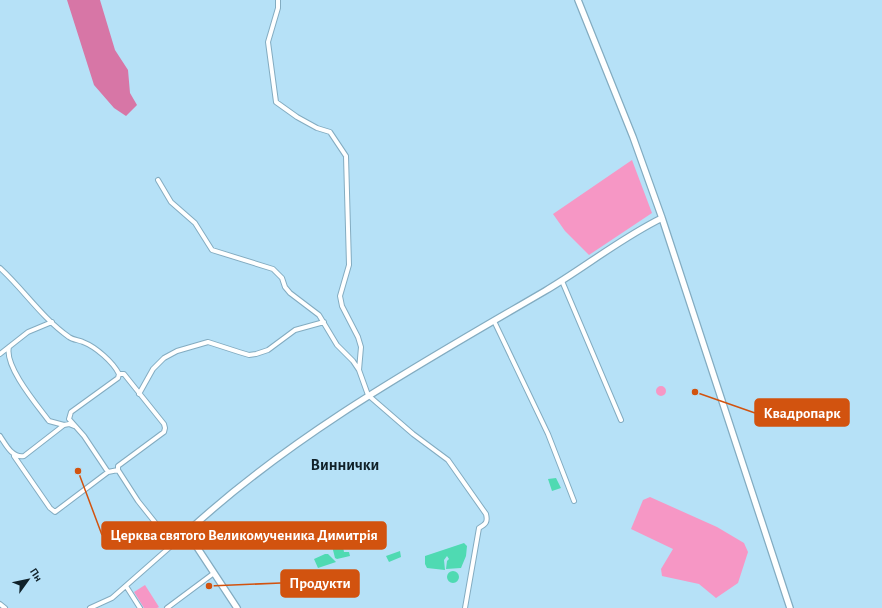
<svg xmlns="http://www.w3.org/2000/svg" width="882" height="608" font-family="'Alegreya Sans',sans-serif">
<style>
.green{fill:#f697c5}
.forest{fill:#d776a6}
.water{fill:#4fdab2}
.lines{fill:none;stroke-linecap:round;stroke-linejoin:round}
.street-casing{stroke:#83acc1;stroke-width:6}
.secondary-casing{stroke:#83acc1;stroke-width:8}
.street{stroke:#fff;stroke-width:4}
.secondary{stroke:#fff;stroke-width:5.5}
.labels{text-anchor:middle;stroke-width:3.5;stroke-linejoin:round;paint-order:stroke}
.quarter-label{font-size:16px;font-weight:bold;fill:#102129;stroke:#b6e1f7}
.leader{fill:none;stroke:#d2530f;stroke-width:1.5}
.callout-dot{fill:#d2530f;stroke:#b6e1f7;stroke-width:1.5}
.callout{fill:#d2530f;stroke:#d2530f;stroke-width:1.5}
.callout-label{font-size:15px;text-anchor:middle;font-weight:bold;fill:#fff}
</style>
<rect width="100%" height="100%" fill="#b6e1f7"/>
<path class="green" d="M632 160 652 213 589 255 565 231 553 214Z
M656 391a5 5 0 1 1 10 0a5 5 0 1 1-10 0Z
M650 497 717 527 744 543 748 552 738 583 716 598 699 584 662 576 661 569 673 549 631 529 643 500Z
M145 585 159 607 157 608H144L134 592Z"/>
<path class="forest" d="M67 0H100L115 50 128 70 130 93 137 105 126 116 114 108 94 85Z"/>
<path class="water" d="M556 478 561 488 552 491 548 479Z
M337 538 342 542 344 552H349L350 556 337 559 335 558 331 542Z
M464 543 467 546 466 556 461 568 446 569 447 561 449 559 447 556 444 560 445 570 427 568 425 564V556Z
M400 551 401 557 389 562 386 556Z
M325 554H328L336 562 318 568 314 559Z
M447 577a6 6 0 1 1 12 0a6 6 0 1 1-12 0Z"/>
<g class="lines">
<g class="street-casing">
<path id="street" d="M278 0V8L268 42 276 102 297 117 317 128 330 132 346 156 349 265 340 296 342 306 358 337 361 347 359 370 368 395 413 434 448 460 486 514C488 522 486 524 479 528L465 608
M158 180 171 202 195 223 212 250 273 269 282 278 285 287 290 293 319 315 337 345 353 361 359 370
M0 268C24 290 42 318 69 337 73 340 79 340 83 342 96 347 113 362 119 374H124L164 424 165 428 164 432 118 466V470
M562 281 621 420
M494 321 548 434 574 501
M9 347C4 366 37 405 49 421L64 425
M0 354 28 332 52 322
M119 374 118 378 71 412 69 419 84 436 108 472 118 470 138 501 173 545
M139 394 153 369 164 358 177 351 208 342 239 352 249 355 256 354 268 350 295 330 324 322
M0 436C6 445 12 458 24 456L64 425 69 424 74 426
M14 456 50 508 55 512 108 472
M126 586 140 608
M0 604 5 608
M90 608 112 598 187 532
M167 608 214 573"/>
</g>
<g class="secondary-casing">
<path id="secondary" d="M578 0 633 137 662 218 790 608
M237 608 187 532C293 434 420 364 545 291 584 268 621 238 662 218"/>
</g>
<use href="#street" class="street"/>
<use href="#secondary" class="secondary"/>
</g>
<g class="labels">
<g class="quarter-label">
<text x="345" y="470">Виннички</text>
</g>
</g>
<path class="leader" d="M695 392L755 413M78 471L102 535M209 586L281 583"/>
<g class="callout-dot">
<circle cx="695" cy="392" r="4"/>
<circle cx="78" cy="471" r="4"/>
<circle cx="209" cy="586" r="4"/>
</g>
<g class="callout">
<rect x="755" y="399" width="94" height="27" rx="4"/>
<rect x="102" y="522" width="284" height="27" rx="4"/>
<rect x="281" y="570" width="78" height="27" rx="4"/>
</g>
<g class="callout-label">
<text x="802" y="418">Квадропарк</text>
<text x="244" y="540">Церква святого Великомученика Димитрія</text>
<text x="320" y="588">Продукти</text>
</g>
<g transform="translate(28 580) rotate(57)" stroke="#b6e1f7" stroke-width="3" paint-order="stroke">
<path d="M0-3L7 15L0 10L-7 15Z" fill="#102129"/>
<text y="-6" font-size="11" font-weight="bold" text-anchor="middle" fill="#102129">Пн</text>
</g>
</svg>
